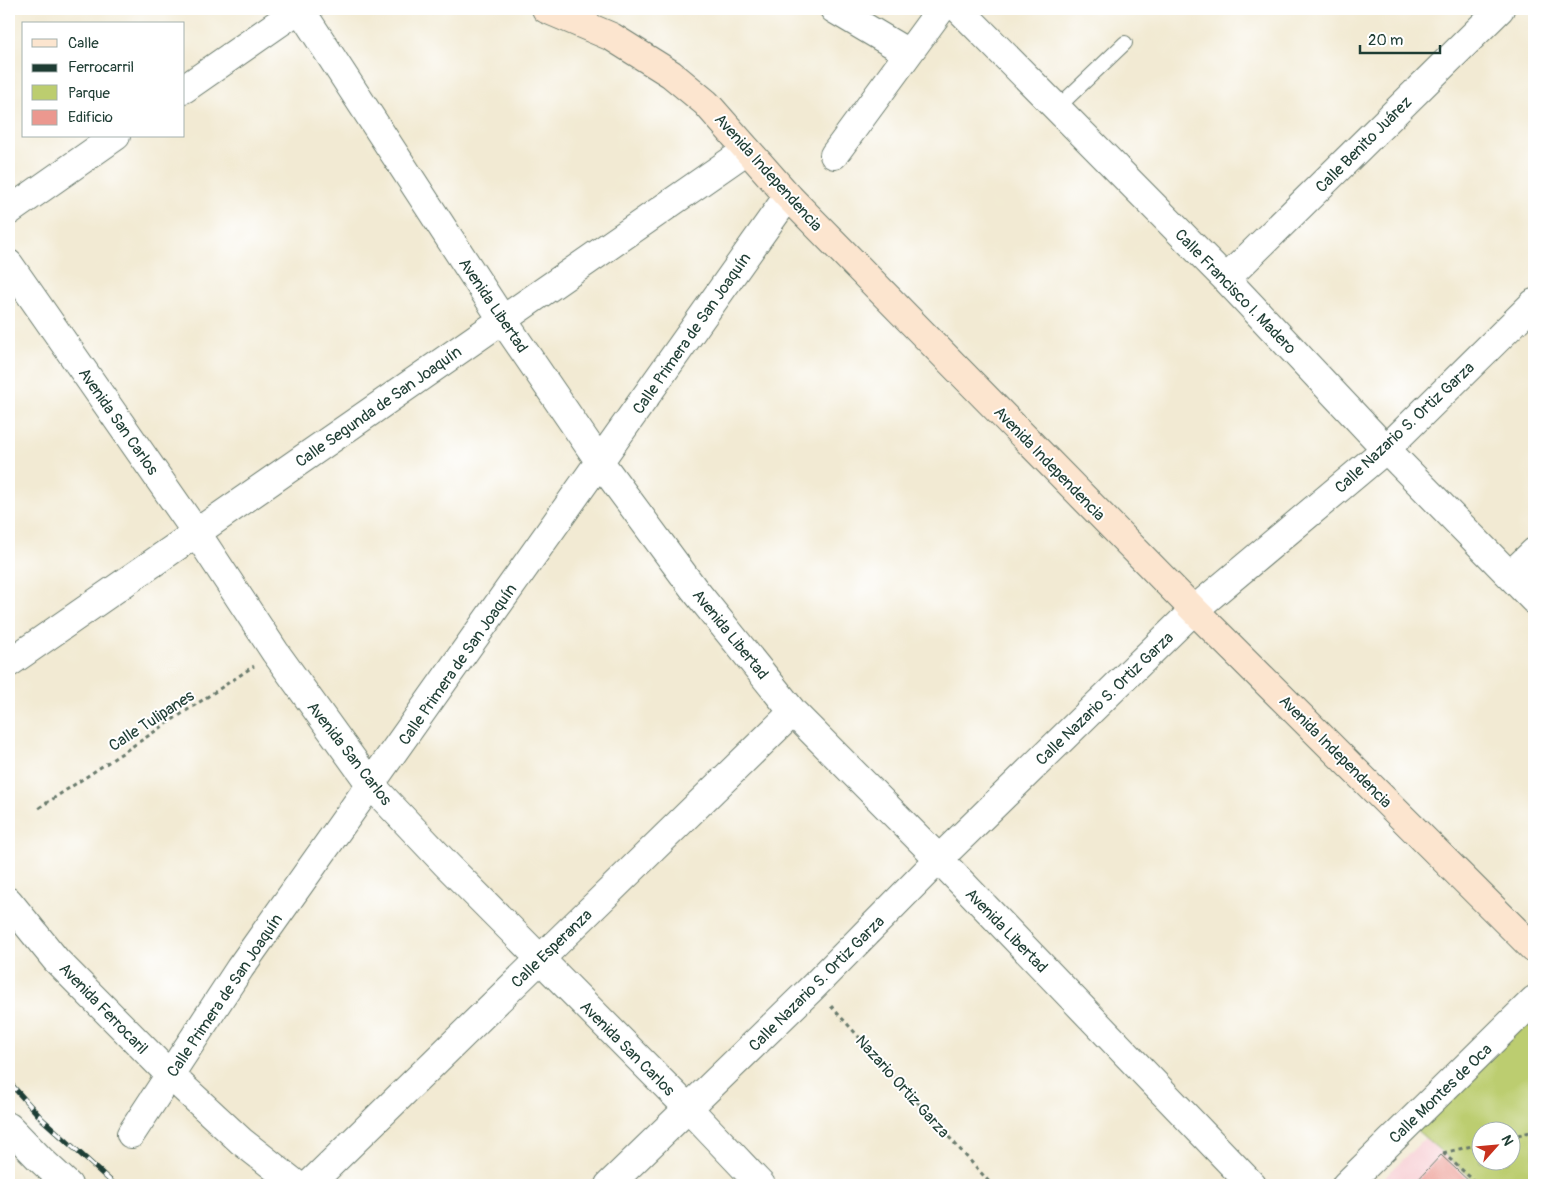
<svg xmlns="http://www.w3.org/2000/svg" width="1543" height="1194" font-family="Pangolin,sans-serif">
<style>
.built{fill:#f7cfd4}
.green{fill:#bccd6f;stroke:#6e8552;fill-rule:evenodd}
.building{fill:#eb988f}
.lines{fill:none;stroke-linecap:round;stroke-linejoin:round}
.lane-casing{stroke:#697a6c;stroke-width:16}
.street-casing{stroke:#697a6c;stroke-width:30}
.secondary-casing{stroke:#697a6c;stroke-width:30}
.path{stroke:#697a6c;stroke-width:3;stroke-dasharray:4 4;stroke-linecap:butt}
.lane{stroke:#fff;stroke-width:14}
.street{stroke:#fff;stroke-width:28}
.secondary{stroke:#fce5cf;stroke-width:28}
.rail-casing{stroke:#1f3d34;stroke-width:5.5}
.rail{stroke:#fff;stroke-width:4;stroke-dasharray:11;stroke-linecap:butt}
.labels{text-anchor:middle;stroke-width:4;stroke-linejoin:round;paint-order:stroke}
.street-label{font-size:16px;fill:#1f3d34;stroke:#fff}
</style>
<rect width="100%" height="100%" fill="#fff"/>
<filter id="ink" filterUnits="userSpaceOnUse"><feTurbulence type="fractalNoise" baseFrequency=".02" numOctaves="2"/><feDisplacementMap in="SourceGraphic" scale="10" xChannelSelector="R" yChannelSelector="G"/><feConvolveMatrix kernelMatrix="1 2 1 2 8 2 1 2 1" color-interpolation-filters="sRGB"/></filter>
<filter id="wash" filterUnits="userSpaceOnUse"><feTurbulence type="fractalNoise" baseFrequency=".0096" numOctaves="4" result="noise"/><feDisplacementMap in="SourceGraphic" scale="20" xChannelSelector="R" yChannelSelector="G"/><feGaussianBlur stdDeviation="1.12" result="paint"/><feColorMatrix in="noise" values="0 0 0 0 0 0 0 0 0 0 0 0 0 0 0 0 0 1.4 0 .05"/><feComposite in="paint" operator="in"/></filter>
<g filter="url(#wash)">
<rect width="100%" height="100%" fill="#f2ead3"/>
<path class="built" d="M1425 1138 1476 1185H1377Z"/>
<path class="green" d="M1534 1011V1185H1480L1414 1128ZM1480 1132H1510V1162H1480Z"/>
<g id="blocks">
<path class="building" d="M1441 1155 1473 1185H1413Z"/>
</g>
</g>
<g filter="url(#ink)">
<use href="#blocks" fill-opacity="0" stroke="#697a6c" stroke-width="1"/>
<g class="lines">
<g class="lane-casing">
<path id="lane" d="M1057 108 1125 43"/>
</g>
<g class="street-casing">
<path id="street" d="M300 9 502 319 600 462 694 589 793 712 939 859 1252 1185
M834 9 908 53
M959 9 1226 279 1386 449 1534 600
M184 89 299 9
M834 155 941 9
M9 211 116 136
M9 264 196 532 275 652 371 785 447 865 688 1108 761 1185
M1226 279 1500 9
M1510 575 1534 552
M9 663 747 150
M9 902 56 960 170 1075 241 1141 297 1185
M9 1127 41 1160 68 1185
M131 1134 240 968 788 196
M309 1185 793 712
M609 1185 813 987 939 859 1194 610 1386 449 1534 303
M1346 1185 1534 1000"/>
</g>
<g class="secondary-casing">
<path id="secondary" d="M546 9 612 37 671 74 706 103 788 196 1194 610 1534 949"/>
</g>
<path class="path" d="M39 808 254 666
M831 1006 992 1185
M1510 1137 1534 1131
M1443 1153 1479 1185
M1443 1153 1480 1144"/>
<use href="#lane" class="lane"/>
<use href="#street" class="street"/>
<use href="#secondary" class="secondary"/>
<g class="rail-casing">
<path id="rail" d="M9 1082 42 1119 115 1185"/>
</g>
<use href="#rail" class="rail"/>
</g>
</g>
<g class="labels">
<g class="street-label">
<text transform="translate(1363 144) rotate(-45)" y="6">Calle Benito Juárez</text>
<text transform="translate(769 172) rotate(48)" y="6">Avenida Independencia</text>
<text transform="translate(1236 291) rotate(46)" y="6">Calle Francisco I. Madero</text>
<text transform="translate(494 305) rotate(56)" y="6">Avenida Libertad</text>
<text transform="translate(691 333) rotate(-55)" y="6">Calle Primera de San Joaquín</text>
<text transform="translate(378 406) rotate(-35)" y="6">Calle Segunda de San Joaquín</text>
<text transform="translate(119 421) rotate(55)" y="6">Avenida San Carlos</text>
<text transform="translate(1404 427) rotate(-43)" y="6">Calle Nazario S. Ortiz Garza</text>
<text transform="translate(1050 463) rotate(46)" y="6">Avenida Independencia</text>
<text transform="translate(731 634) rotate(51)" y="6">Avenida Libertad</text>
<text transform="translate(457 664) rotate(-55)" y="6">Calle Primera de San Joaquín</text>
<text transform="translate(1104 698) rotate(-44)" y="6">Calle Nazario S. Ortiz Garza</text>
<text transform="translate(151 720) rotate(-33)" y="6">Calle Tulipanes</text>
<text transform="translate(1336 751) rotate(45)" y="6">Avenida Independencia</text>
<text transform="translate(350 753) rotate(52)" y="6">Avenida San Carlos</text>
<text transform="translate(1007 930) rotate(46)" y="6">Avenida Libertad</text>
<text transform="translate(551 948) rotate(-44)" y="6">Calle Esperanza</text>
<text transform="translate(816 983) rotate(-45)" y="6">Calle Nazario S. Ortiz Garza</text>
<text transform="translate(224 995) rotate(-56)" y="6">Calle Primera de San Joaquín</text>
<text transform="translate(104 1008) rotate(46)" y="6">Avenida Ferrocaril</text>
<text transform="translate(628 1048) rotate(45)" y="6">Avenida San Carlos</text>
<text transform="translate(903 1086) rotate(48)" y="6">Nazario Ortiz Garza</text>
<text transform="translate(1440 1093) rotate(-44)" y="6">Calle Montes de Oca</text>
</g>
</g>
<rect width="1543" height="1194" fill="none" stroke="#fff" stroke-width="30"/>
<rect x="22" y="22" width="162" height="115" fill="#ffffff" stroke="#a5b1ae"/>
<rect x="32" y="39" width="25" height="8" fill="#fce5cf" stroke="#a5b1ae"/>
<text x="68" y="48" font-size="15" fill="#1f3d34">Calle</text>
<rect x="32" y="64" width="25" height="8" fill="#1f3d34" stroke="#a5b1ae"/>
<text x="68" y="72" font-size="15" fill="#1f3d34">Ferrocarril</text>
<rect x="32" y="85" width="25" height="15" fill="#bccd6f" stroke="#a5b1ae"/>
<text x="68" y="98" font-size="15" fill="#1f3d34">Parque</text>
<rect x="32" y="110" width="25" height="15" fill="#eb988f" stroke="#a5b1ae"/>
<text x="68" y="122" font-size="15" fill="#1f3d34">Edificio</text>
<g transform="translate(1496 1146) rotate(63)"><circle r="24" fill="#ffffff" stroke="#a5b1ae"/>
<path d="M0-4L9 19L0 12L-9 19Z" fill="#c8321e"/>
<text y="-8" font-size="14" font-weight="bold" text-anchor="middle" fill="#1f3d34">N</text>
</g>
<path d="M1360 45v8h80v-8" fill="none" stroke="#1f3d34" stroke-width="2.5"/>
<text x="1368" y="45" font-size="15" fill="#1f3d34" stroke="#ffffff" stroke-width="4" paint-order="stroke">20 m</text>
</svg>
